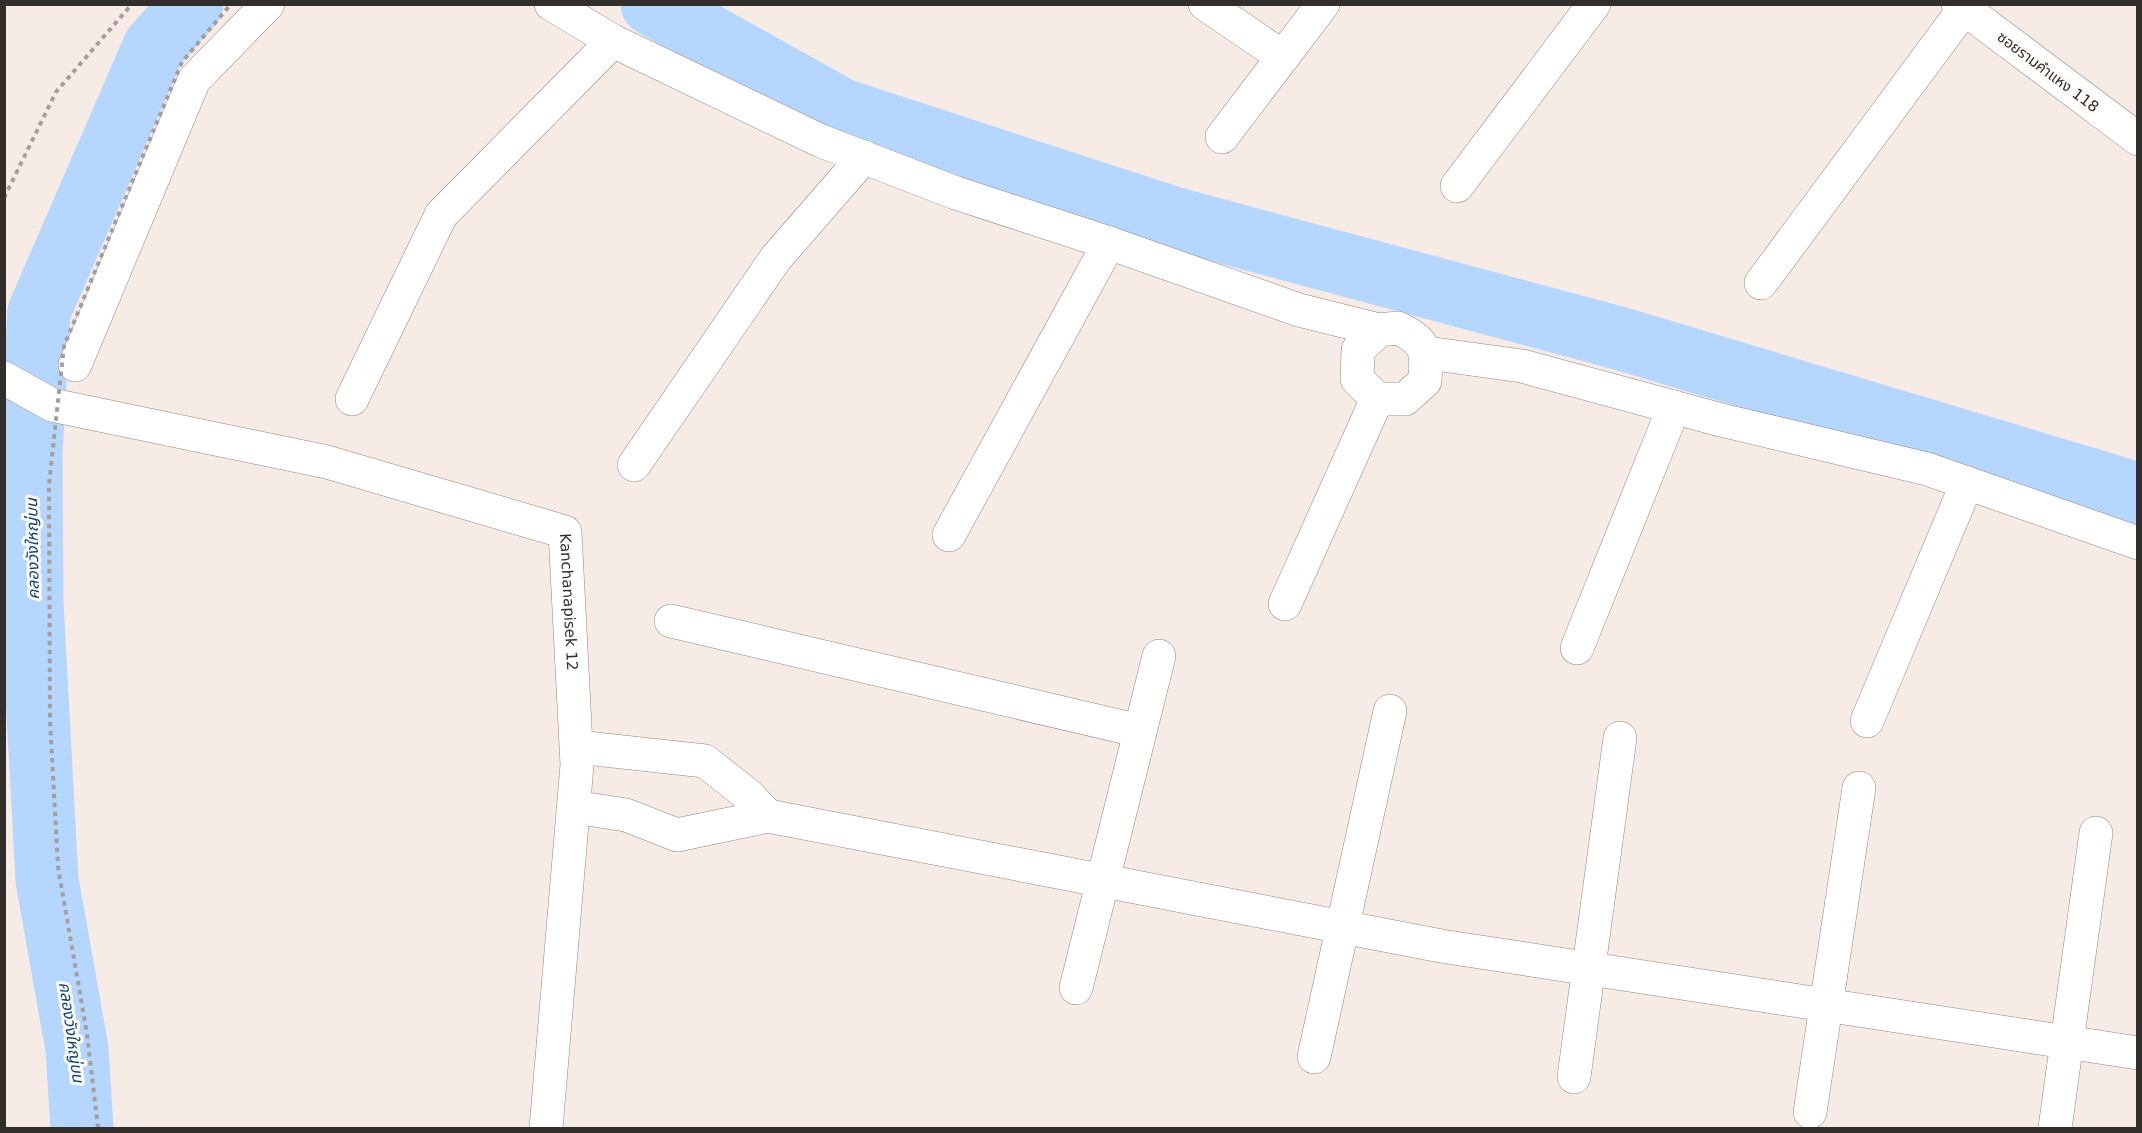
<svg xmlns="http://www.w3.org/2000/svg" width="2142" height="1133" font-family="'DejaVu Sans','Noto Sans Thai',sans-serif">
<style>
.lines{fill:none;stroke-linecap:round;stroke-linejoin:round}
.river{stroke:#b5d6fe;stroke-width:63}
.minor-casing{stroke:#908681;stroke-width:34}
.path{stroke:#a69e9a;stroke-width:4;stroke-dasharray:4.5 4.5;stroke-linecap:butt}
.minor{stroke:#fff;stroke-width:33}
.path-bridge{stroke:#a69e9a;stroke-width:4;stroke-dasharray:4.5 4.5;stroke-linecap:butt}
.labels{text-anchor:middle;stroke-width:6;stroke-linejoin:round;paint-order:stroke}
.street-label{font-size:15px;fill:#322e2c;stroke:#fffaf8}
.water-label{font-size:16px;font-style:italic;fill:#08437c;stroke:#fffaf8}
</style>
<rect width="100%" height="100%" fill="#f7ebe6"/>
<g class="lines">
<path class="river" d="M652 4 842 110 1176 219 1622 339 2138 494
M82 1128 77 1049 47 880 32 603 31 453 39 312 154 47 192 4"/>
<g class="minor-casing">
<g id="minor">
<path d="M551 4 613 41 821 141 956 193 1109 243 1299 310 1379 330"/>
<path d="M1205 4 1283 57"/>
<path d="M1958 4 2138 139"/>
<path d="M1222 137 1323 4"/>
<path d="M1457 186 1594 4"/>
<path d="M1761 283 1964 9"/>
<path d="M1398 328C1427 342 1427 351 1425 381L1405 399H1377L1357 379 1358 350 1379 330Z"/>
<path d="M1427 353 1522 366 1721 420 1927 469 2138 543"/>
<path d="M75 365 194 80 268 4"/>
<path id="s1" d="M4 378 52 405 327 462 565 532 577 765 546 1128"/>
<path d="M352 399 441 215 613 41"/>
<path d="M634 465 776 258 864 157"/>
<path d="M949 535 1109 243"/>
<path d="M1285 604 1377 399"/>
<path d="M671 621 1140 731"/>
<path d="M1577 648 1674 407"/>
<path d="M1867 721 1967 483"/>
<path d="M577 747 705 761 748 795 768 816"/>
<path d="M574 807 626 815 677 835 768 816 1441 946 2138 1053"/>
<path d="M1076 988 1159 656"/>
<path d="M1314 1057 1390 711"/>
<path d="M1574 1077 1620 738"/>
<path d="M1810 1112 1859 788"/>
<path d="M2055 1128 2096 833"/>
</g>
</g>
<path class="path" d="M4 198 56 92 132 4"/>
<use href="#minor" class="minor"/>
<path class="path-bridge" d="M98 1128 87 1034 58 867 50 720 49 484 64 346 182 62 231 4"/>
</g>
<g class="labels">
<g class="street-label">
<text transform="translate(2048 72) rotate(37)" y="5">ซอยรามคำแหง 118</text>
<text dy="5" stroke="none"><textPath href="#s1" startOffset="654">Kanchanapisek 12</textPath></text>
</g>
<g class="water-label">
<text transform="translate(32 549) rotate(-91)" y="6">คลองวังใหญ่บน</text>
<text transform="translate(72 1032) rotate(82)" y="6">คลองวังใหญ่บน</text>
</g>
</g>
<rect width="2142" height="1133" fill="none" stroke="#322e2c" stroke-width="12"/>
</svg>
